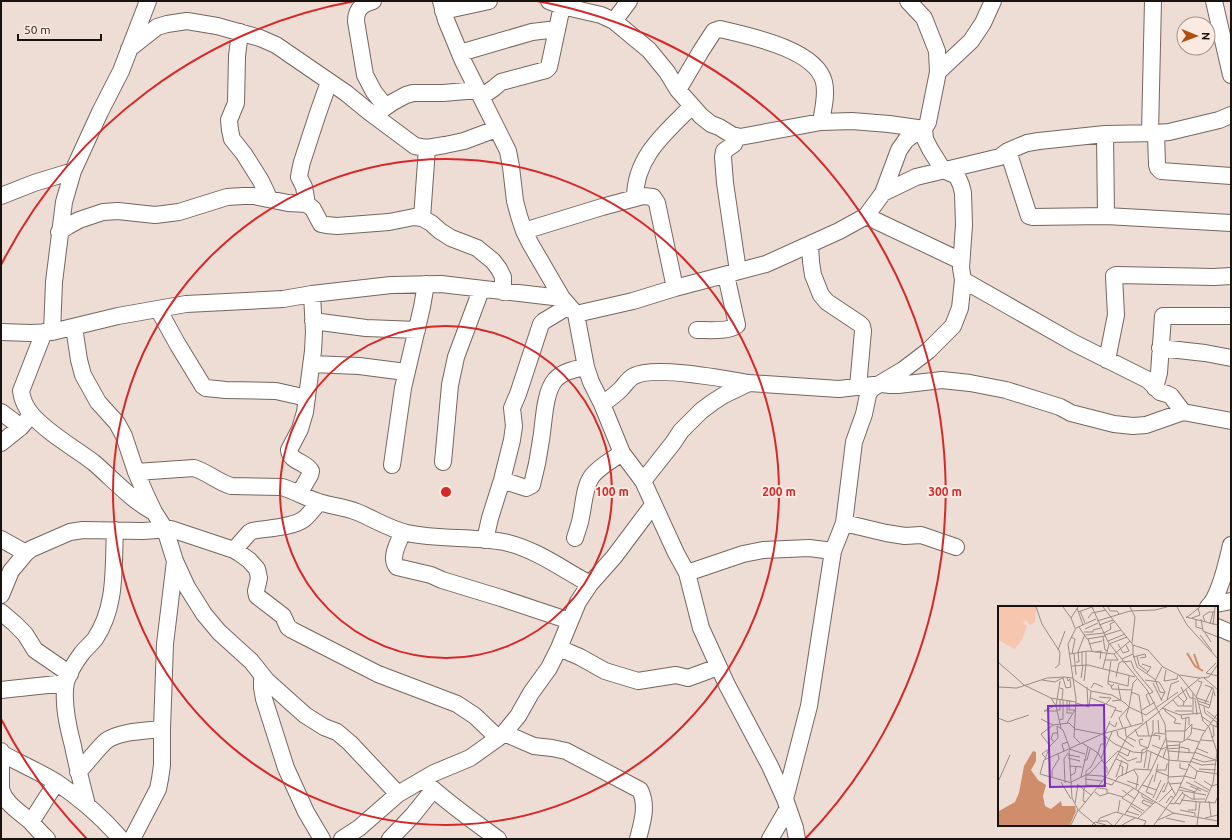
<svg xmlns="http://www.w3.org/2000/svg" width="1232" height="840" font-family="Ubuntu,sans-serif">
<style>
.lines{fill:none;stroke-linecap:round;stroke-linejoin:round}
.minor-casing{stroke:#75665f;stroke-width:18}
.minor{stroke:#fff;stroke-width:16}
.ring{fill:none;stroke:#d62828;stroke-width:2}
.inset-river{fill:none;stroke:#d08d6b;stroke-width:2}
.inset-road{fill:none;stroke:#998c86;stroke-width:1}
.view{fill:#7b2cbf;fill-opacity:0.15;stroke:#7b2cbf;stroke-width:2}
.inset-edge{fill:none;stroke:#191310;stroke-width:2}
.centre{fill:#d62828;stroke:#fbeae1;stroke-width:2}
.ring-label{font-size:12px;text-anchor:middle;font-weight:bold;fill:#d62828;stroke:#fbeae1;stroke-width:4;stroke-linejoin:round;paint-order:stroke}
</style>
<rect width="100%" height="100%" fill="#eeddd4"/>
<g class="lines">
<g class="minor-casing">
<path id="minor" d="M373 1C362 4 356 9 356 21L365 75 374 92 385 106
M441 1 446 20 463 61 508 151 511 167 515 201 519 216 524 231 530 243 562 298 576 314 586 367 591 382 602 404 622 453 643 481 676 553 687 573 701 628 727 685 770 766 785 799 795 828 797 839
M549 1 562 6 601 15 614 21 649 50 667 72 678 90 701 116 711 124 719 127 732 135 740 137 821 122 852 121 889 124 924 129
M908 1 924 18 937 51 938 72
M1214 1 1231 75
M443 11 489 1
M614 21 629 1
M240 32 237 56 236 103 229 120 230 130 232 139 244 154 261 181 269 198
M129 49 157 27 167 24 187 21 217 26 260 38 276 45 346 93 368 111 415 146 427 148 445 145 464 141 496 129
M460 53 532 32 557 29
M678 90 701 51 714 31 720 29C749 36 816 49 824 82 827 95 823 109 821 122
M481 97 494 88 501 82 546 70 549 67 562 6
M377 113 393 102 406 95 413 93H443L478 90
M1150 133 1153 1
M1156 133 1157 165 1158 168 1161 171 1231 176
M1105 134 1106 216
M736 137 734 144 724 151 723 157 725 183 738 271
M1008 151 1029 216 1032 217 1106 216 1231 223
M883 193 916 177 1000 157 1008 151 1027 143 1039 141 1105 134 1156 133 1169 132 1219 120 1231 115
M1 196 34 183 73 171
M635 198C635 157 665 133 692 106
M307 204 304 187 299 177 300 171 302 162 318 113 329 82
M866 216 961 261
M422 218 427 148
M524 231 602 207 643 196 653 197 657 203 675 288
M59 232 68 226 79 220 103 212 118 211 155 215 179 212 227 197 243 196H254L288 203 307 204 313 209 321 224 326 225 337 226 389 222 414 217 422 218 431 223 440 231 451 238 477 248 493 261 499 269 503 277V292
M810 244 811 262 813 275 821 295 827 302 860 324 862 326 863 331 858 387
M963 280 1074 343 1148 380 1160 392 1167 394 1171 396 1183 412
M158 309 178 345 203 386 206 388 226 390 276 391 307 398
M576 314 633 301 675 288 766 264 839 231 859 220 866 216 883 193 899 150 906 140 914 134 924 129
M313 321 366 328 417 330
M74 327 79 360 83 375 98 402 117 423 124 436 136 472 146 495 154 512 165 529 175 561 187 587 204 614 219 632 251 661 267 681 305 715 324 727 337 732 350 743 398 794
M697 330C707 330 730 332 737 325L726 275
M1 332 31 333 52 332 118 316 186 304 283 299 312 294 391 285 441 284 562 298
M44 332 21 391C22 399 26 408 32 415 49 434 73 447 93 462 112 478 130 499 152 511
M52 332 54 282 64 202 73 171 100 112 121 71 148 1
M1160 348 1205 353 1231 358
M1107 360 1116 315 1114 276 1116 275 1214 277 1231 276
M312 364 359 366 406 372
M1155 388 1159 373 1163 316H1231
M602 404C608 400 615 395 621 389 625 385 628 379 634 376 654 365 725 379 749 383
M1 412 21 427
M1 443 21 427 31 415
M443 462 450 385 456 357 481 290
M392 465 403 388 422 307 426 284
M136 472 194 468C207 472 218 482 231 486L282 487C295 491 306 498 319 502 331 506 345 507 357 512 374 519 389 529 407 533 439 540 472 536 504 542 536 549 562 569 590 584
M502 480 526 488 532 485C536 470 539 455 541 440 544 423 544 393 555 380 563 371 576 369 586 367
M643 481 673 443 681 431 701 411 713 402 724 395 749 383 839 389 882 384 890 385H898L942 380 970 383 1006 390 1060 407 1071 413 1114 424 1133 426 1146 425 1183 412 1231 421
M299 494 310 475 311 471C305 461 290 462 289 450L300 429 305 412 313 351 314 332 312 294
M844 523 886 533 905 536 921 535 956 547
M403 532C399 541 389 558 397 567L431 575 442 580 501 598 570 621
M575 538C577 531 580 524 581 517 584 504 584 487 592 476 600 466 612 460 622 453
M1 539 26 553 31 549 70 532 83 530 143 531 171 529 234 550 239 553 249 560 257 569 259 578 256 591 257 596 283 616 288 627 292 630 378 674 457 704 475 716 498 738
M485 540 490 518 502 480 512 440 514 426 512 408 518 394 541 324 544 321 569 306
M234 550 249 533 252 531C267 528 292 528 304 519 310 514 314 508 319 502
M687 573 743 554 763 550 809 548 833 551
M1 595 11 571 26 553
M1211 605 1231 601
M1208 607C1220 596 1227 562 1231 545
M1 612 14 623 25 634 35 650 70 674
M1217 627 1231 633
M559 648 580 657 605 671 638 681 676 675 688 678 718 667
M262 676V688L264 699 286 768 306 812 322 839
M1 690 66 683
M504 733 534 746 552 748 566 751 640 790C648 806 642 823 638 839
M1 751V789C5 804 20 812 31 822 36 828 41 833 47 839
M1 753C19 763 38 771 56 782 80 798 102 817 121 839
M78 772C86 764 98 748 106 741 120 731 145 731 162 729
M423 780C446 802 472 820 498 839
M785 799 809 706 833 551 844 523 854 442 864 414 868 395 871 389 903 370 928 351 953 326 960 308 963 280 961 268 964 225 963 193 961 185 957 176 943 170 930 149 925 139 924 129 928 122 938 72 971 41 983 23 993 1
M87 805C82 785 77 766 73 746 68 727 62 702 66 682 69 672 76 661 82 653 86 648 91 644 95 639 117 606 113 568 115 530
M31 822 56 783
M132 839 158 789 160 779 162 765V729L165 644 175 561
M342 839 359 828 398 794 434 773 470 758 498 738 504 733 518 716 531 693 549 668 559 648 578 602 590 584 614 557 653 505
M390 839 413 815 433 790
M770 839 788 808"/>
</g>
<use href="#minor" class="minor"/>
</g>
<g class="ring">
<circle cx="446" cy="492" r="166"/>
<circle cx="446" cy="492" r="333"/>
<path d="M87 839A499 499 0 0 1 1 719M1 265A499 499 0 0 1 355 1M537 1A499 499 0 0 1 805 839"/>
</g>
<g transform="translate(998 606)">
<rect width="220" height="220" fill="#eeddd4"/>
<path d="M0 1H38L37 16 32 19 28 14 25 17 29 20 24 34 17 43 0 34Z" fill="#f7c6ae"/>
<path d="M35 145 38 146V155L33 164 40 174 48 179 45 190 47 200 53 203 63 195 64 200H77L78 205 72 219H0L1 205 17 196 21 187 26 160Z" fill="#d08d6b"/>
<path class="inset-river" d="M189 47 197 60 205 65M196 48 201 62"/>
<path class="inset-road" d="M38 1 44 18 62 46 61 59 57 62M65 1 73 12M94 1 110 36 149 84 167 118 168 132 152 167 140 185M105 1 135 39 150 44 165 61 181 69 199 92 205 115 211 121 219 146 215 177 207 196H202L199 219M110 1 112 5H119L121 8M132 1 137 11 134 37M179 1 189 19 220 53M79 2 85 19M82 5 87 17M80 6 94 1M188 11 220 19M90 12 94 7 108 4M188 12 202 1M194 12 202 9 200 2M203 13 205 25 220 31M198 14V21L205 23M99 15 132 5 157 4 169 1M207 16 205 10 211 6H217M212 18 215 6M101 19 115 14M215 19 217 1M81 21 89 33 107 30M77 22 73 12 80 1M87 23 100 17M206 25 213 36M86 26H95V24L103 22M88 29 106 27 113 23 112 18 116 16M107 29 123 24M202 29 214 45M73 31 77 33 74 48M105 31 107 44 110 45M90 33 94 45M110 35 127 28M91 38 104 35M120 38 125 47 131 45 128 39M135 39V48L139 61 158 74M60 44 67 25M80 46 87 28M97 46 103 45 102 53M76 47 78 69M72 48 90 45 116 48 132 35M139 50 141 59 150 66M135 51 147 48 148 51 142 52M124 53 135 48M107 54H120L116 48M0 56 26 79 53 92 58 100 63 122M78 56H81L80 46M125 56 133 55 136 63 155 86 151 88M218 57 208 67 220 70M144 58 153 61 149 67M84 59V45M88 59V45M74 60 90 59 137 71M105 62 111 38 129 31M168 64 166 75 179 73 180 69M182 69 201 72 211 71 220 58M118 71 121 57 125 55M65 72 68 82 73 81 72 73 70 75 69 71M83 72 85 59M206 72 220 84M75 73 93 85 91 101 78 97M139 73 135 77 131 101 148 109 180 86M44 74 57 76 66 71 75 72M147 74 161 76 167 86 163 94M86 75 88 59M110 75 113 55M157 75 164 61M158 76 162 86 167 87M155 77 164 95M116 78 114 80 110 78V75L130 80 131 70M207 79 215 82 217 90M113 80 114 83 134 84M0 81 19 82 49 72 66 71M89 81 90 100M62 82 65 83 64 94M93 82 96 77 105 81M188 84 192 92H196M93 85 114 89 127 97 131 101 128 110 133 120M133 86 141 89 145 116M151 87 148 89 152 99M195 87V108M180 90 186 96 189 93 183 81M101 91 113 92 108 98M198 91 204 76 200 75M53 92 78 96M93 92 118 102 117 104M197 92 199 109M199 92 211 96M69 94V107H74M72 94 71 104H76M169 94 173 78 181 75M175 94 180 100H185M114 95 123 94 120 79M200 95 212 99 211 102 201 98M186 96 185 100H194M207 97 214 82M58 99 46 105H59M212 99 215 86M58 100 62 75M206 101 207 107 215 113M164 102 182 109 203 107M167 102V105L178 113 176 117 183 118M59 104H62V93M144 104 157 96M162 104 202 72M177 105H194M209 105 220 114M183 109 184 113 191 111V119M203 110 213 117M0 112 10 116 31 109M113 112 117 104 124 106M43 113 55 119 71 117 77 123 103 128M61 114 65 113V94M160 114 161 127M148 115 151 130M69 117 78 102M111 117 117 121 119 116M212 118 219 121V116L215 114M127 121 128 130 138 135M125 122 121 112 130 102M194 122 208 125M137 123 140 130H154M119 125 120 130 136 141M167 125H187L194 118M107 127 112 115M104 128 117 138 135 146 146 147 149 144 170 154 192 156M154 129 162 130 161 134M156 129 157 127 167 128M213 131 216 130 215 120M168 132 171 151 170 175 178 190M189 133 201 136M203 134 215 135M168 135 184 136 189 133 193 128 194 118M186 135 188 112M57 136 53 133 55 127H59M84 137 100 147 109 162V167M83 138 76 131 78 93 70 38 78 22 98 13M154 139 164 143 169 141M52 140 43 128 55 119M168 140 182 139M182 141 191 143V146M150 142 155 125V114M198 142 210 147M71 143 87 148M71 144 74 192 80 204 98 219M170 145 196 147M66 146 64 138 70 136M196 146 220 155M100 147 103 138H107L108 130M120 148 130 155 139 152M70 149 82 151M48 152 44 148 52 142M70 152 82 155M103 152 114 126M165 152 168 143 182 142M194 152 206 156 217 154M47 153 52 140 60 132 59 120 65 124 72 143M118 153 130 158 128 168M86 154H89L92 143M180 154 182 136M192 155 204 159 218 158M138 156H143L144 144 150 142 142 139 141 134 145 133M182 157V162L189 164M107 158 120 145 130 150 132 144M190 158 199 165 220 168M121 159 125 161 124 170M71 160 84 161M146 162 149 145M150 163 153 146M201 163 218 164M136 164 140 171 138 183M158 164H168L169 158H171M158 165 171 170M89 169 104 170 132 180 175 207 220 215M72 170 77 167 78 160M187 170 197 173 199 165M83 171 90 141M118 171 124 154M170 171 187 170M54 172V164L61 153 60 148M87 173 104 175M129 175 141 179M196 175 211 184M206 175 214 180 220 178M0 176 12 149M63 176 73 193M73 176 92 167 104 154M117 176 120 171 137 163 153 164M156 176 160 158M188 176 210 186M67 177 66 153 70 147M74 177 42 168 46 154 104 128 145 117M79 178 93 189M171 178 184 177M88 179 104 180 107 177 114 179 116 176M144 179 159 184M192 180 203 185M182 181 197 186M100 182 109 183V187M136 182 124 192 146 205M124 184 137 193M181 184 208 189M85 185 88 179V165L93 161 100 147M86 185 85 195 88 196M164 185 166 186 170 176M97 186 102 190 111 187 125 191M184 187 194 193H207M144 188V191L155 196M155 189 148 186 155 169M155 192 163 174M158 194 167 177M183 194 202 196M196 194V187L201 181M211 195 213 210M161 196 174 183M207 196 217 197 220 190M77 197 80 179M168 197 173 190 176 192M172 197 176 198 185 186M177 197 182 198 187 189M133 200 144 207M153 201 144 197 145 194 155 198M81 204 110 168 129 131 162 105M182 204 197 207V210M190 204H198V196M128 205 141 209M120 206 122 194M127 208 141 186M168 212 187 216M207 212 220 209M139 213 158 195M160 214 176 207M100 215H109L114 219M99 217 102 212 118 206 148 215 146 219M73 219 80 204M94 219 97 216 108 219M117 219 125 209M124 219 137 212M156 219 179 187 205 128 220 107"/>
<path class="view" d="M106 99 107 180 52 181 50 100Z"/>
<rect width="220" height="220" class="inset-edge"/>
</g>
<circle cx="446" cy="492" r="6" class="centre"/>
<g class="ring-label">
<text x="612" y="496">100 m</text>
<text x="779" y="496">200 m</text>
<text x="945" y="496">300 m</text>
</g>
<rect width="1232" height="840" fill="none" stroke="#191310" stroke-width="4"/>
<g transform="translate(1196 36) rotate(91)"><circle r="19" fill="#fbeae1" stroke="#a1948d"/>
<path d="M0-3L7 15L0 10L-7 15Z" fill="#b04f0c"/>
<text y="-6" font-size="11" font-weight="bold" text-anchor="middle" fill="#191310">N</text>
</g>
<path d="M18 34v6h83v-6" fill="none" stroke="#191310" stroke-width="2"/>
<text x="24" y="34" font-size="12" fill="#191310" stroke="#fbeae1" stroke-width="3" paint-order="stroke">50 m</text>
</svg>
